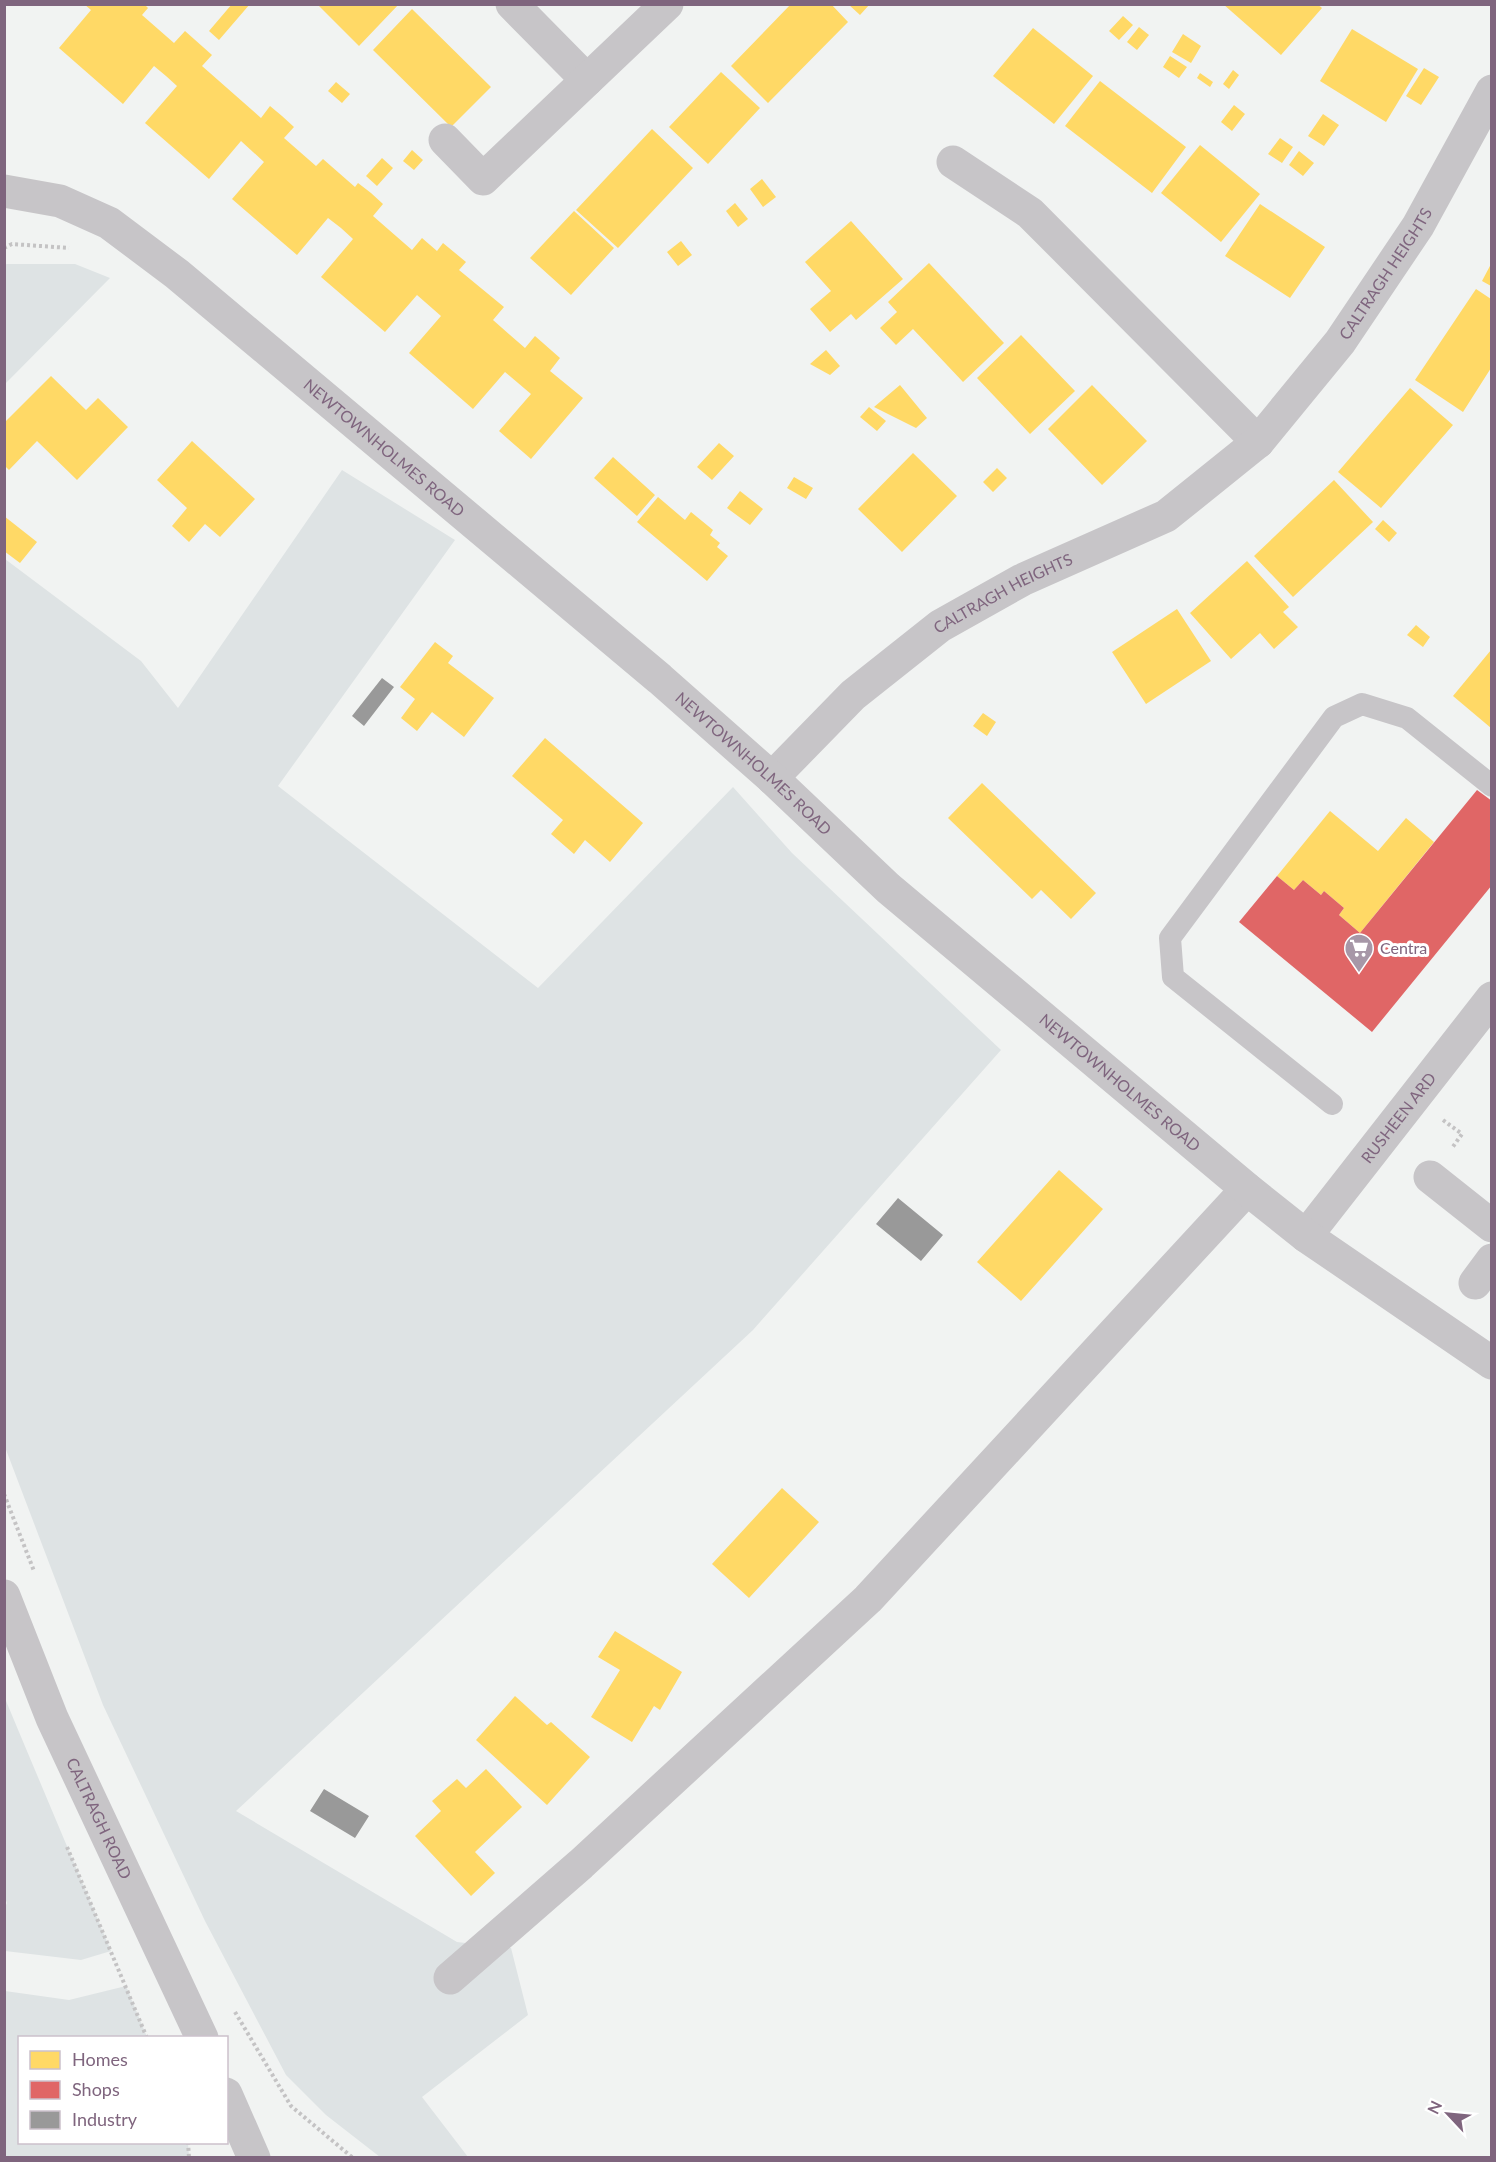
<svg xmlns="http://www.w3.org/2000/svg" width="1496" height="2162" font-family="Lato,sans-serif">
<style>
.grass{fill:#dee3e4}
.homes{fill:#ffd966}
.shops{fill:#e06666}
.industry{fill:#999}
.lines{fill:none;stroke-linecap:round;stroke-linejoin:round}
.path{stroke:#c4c3c4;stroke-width:4;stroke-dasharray:3 3;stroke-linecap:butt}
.service{stroke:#c7c5c8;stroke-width:22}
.minor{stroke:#c7c5c8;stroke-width:33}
.tertiary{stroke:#c7c5c8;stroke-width:33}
.labels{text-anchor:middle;stroke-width:6;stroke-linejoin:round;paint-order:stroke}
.street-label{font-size:16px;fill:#7f657e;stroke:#fff}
.poi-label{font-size:16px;fill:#7f657e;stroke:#fff;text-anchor:start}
</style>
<rect width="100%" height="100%" fill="#f1f3f2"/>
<path class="grass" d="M7 264H75L110 278 5 384 4 265Z
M342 470 455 540 278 786 538 988 733 787 792 853 1001 1050 753 1330 236 1811 457 1942 511 1948 528 2015 422 2097 468 2157H380L326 2115 286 2075 205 1921 103 1705 5 1447V559L141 661 178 708Z
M4 1696 19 1732 111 1951 81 1960 5 1951V1907L7 1903 4 1895Z
M126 1986 147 2037 20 2038V2142L188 2143 189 2157H5V1991L69 2000Z"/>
<path class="homes" d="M84 4H144L148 8 142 15 174 43 185 31 212 55 202 66 261 118 270 106 282 116 294 127 284 138 316 166 323 159 355 187 358 183 371 193 383 204 373 216 412 250 422 238 437 251 443 243 466 262 459 270 504 307 493 320 525 348 535 336 560 358 550 371 583 398 531 459 499 431 531 394 505 372 473 409 409 353 441 316 417 295 385 332 321 277 353 239 341 228 328 218 297 255 232 199 264 162 241 141 209 179 145 123 177 86 166 76 154 66 123 104 59 48 91 10Z
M232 4H250L219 40 209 31Z
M317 4H399L359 46Z
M791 4H831L848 22 768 103 731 66Z
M848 4H870L860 15Z
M1223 4H1317L1322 8 1281 55Z
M412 9 491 87 451 127 373 50Z
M1123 16 1133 25 1119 40 1109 31Z
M1139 27 1149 35 1137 50 1127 42Z
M1033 28 1093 76 1054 124 993 76Z
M1352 29 1418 69 1386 122 1320 81Z
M1183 34 1201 46 1191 63 1172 52Z
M1170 56 1187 67 1179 78 1163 67Z
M1424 68 1439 77 1421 105 1406 96Z
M1233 70 1239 75 1229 89 1223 84Z
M721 72 760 108 708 164 669 127Z
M1200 73 1213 82 1210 87 1197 78Z
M1100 81 1186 147 1152 193 1065 126Z
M336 82 350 94 342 103 328 91Z
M1234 105 1245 114 1232 131 1221 122Z
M1323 114 1339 125 1324 146 1308 136Z
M652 129 693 168 618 248 576 210Z
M1280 138 1293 147 1282 163 1268 154Z
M1200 145 1260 194 1221 242 1161 193Z
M412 150 423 160 414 170 403 161Z
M1299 151 1314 163 1303 176 1289 165Z
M382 158 393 168 377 186 366 176Z
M762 179 776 197 763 207 750 189Z
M735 203 748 219 738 227 726 211Z
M1260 204 1325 247 1290 298 1225 256Z
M574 211 614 248 571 295 530 258Z
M851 221 903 279 856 320 851 314 830 332 810 309 831 291 805 262Z
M681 241 692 255 678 266 667 252Z
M929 263 1004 343 963 382 913 329 896 345 880 328 897 312 888 302Z
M1491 264V286L1482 281Z
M1476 289 1491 299V368L1463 412 1415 380Z
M1021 335 1075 391 1030 434 977 378Z
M826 350 840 366 830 375 810 364Z
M51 376 86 410 98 398 128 427 77 480 37 441 9 470 4 465V423Z
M900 385 927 418 916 428 874 407Z
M1092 385 1147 441 1102 485 1048 429Z
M1410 388 1453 425 1381 508 1338 472Z
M869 407 886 421 877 431 860 417Z
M192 441 255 499 220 537 205 524 189 542 172 526 187 508 157 480Z
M719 443 734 456 712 480 697 467Z
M913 453 957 496 902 552 858 509Z
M613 457 655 495 637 516 594 478Z
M997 468 1007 478 993 492 983 482Z
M794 477 813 488 806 499 787 488Z
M1334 480 1373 522 1293 597 1254 556Z
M740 491 763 509 750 525 727 508Z
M658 497 685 520 691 512 713 530 710 535 720 543 717 547 728 556 707 581 637 522Z
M4 516 37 542 20 563 4 551Z
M1383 520 1397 533 1389 542 1375 529Z
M1247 561 1289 607 1283 612 1298 627 1274 649 1260 633 1231 659 1190 613Z
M1177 609 1211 661 1146 704 1112 652Z
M1416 625 1430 637 1423 647 1407 635Z
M435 642 453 656 448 663 494 698 464 737 432 712 417 731 401 718 415 699 400 687Z
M1491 650V728L1453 696Z
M983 713 996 722 987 736 973 726Z
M545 738 643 823 610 862 585 840 574 854 551 834 563 820 512 776Z
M982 783 1096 893 1071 919 1041 890 1032 899 948 818Z
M1330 811 1378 851 1406 818 1434 842 1360 933 1339 915 1344 908 1324 891 1321 895 1303 880 1294 890 1277 876Z
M1059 1170 1103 1209 1021 1301 977 1262Z
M782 1488 819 1522 749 1598 712 1564Z
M615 1631 682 1672 660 1710 654 1706 632 1742 591 1717 620 1670 598 1657Z
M515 1696 547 1725 551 1722 590 1757 547 1805 476 1740Z
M486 1769 522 1807 475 1852 495 1873 471 1896 415 1836 441 1811 432 1801 457 1779 466 1788Z"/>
<path class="shops" d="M1477 790 1492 801V885L1372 1032 1239 922 1277 876 1294 890 1303 880 1321 895 1324 891 1344 908 1339 915 1360 933Z"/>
<path class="industry" d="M382 678 394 687 364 726 352 716Z
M898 1198 943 1235 921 1261 876 1224Z
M324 1789 369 1816 355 1838 310 1811Z"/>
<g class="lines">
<path class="path" d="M4 248 12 244 69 248
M1443 1120 1462 1134 1452 1148
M4 1494 34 1571
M67 1847 147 2038
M235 2012 291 2106 353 2158
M188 2142 189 2158"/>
<path class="service" d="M1332 1104 1173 977 1170 938 1334 717 1362 704 1407 718 1492 786"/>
<g class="minor">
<path d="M512 4 587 80"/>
<path d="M445 140 483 179 667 4"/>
<path d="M953 162 1030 213 1258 442"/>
<path id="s1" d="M772 778 853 695 940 626 1022 580 1166 516 1258 442 1340 342 1418 226 1492 91"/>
<path d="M1430 1177 1492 1226"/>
<path id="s2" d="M1306 1236 1492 998"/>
<path d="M1475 1283 1492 1260"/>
<path d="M450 1978 581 1864 868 1599 1247 1189"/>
</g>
<g class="tertiary">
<path id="s3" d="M4 191 60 201 109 223 177 274 660 679 772 778 888 888 1247 1189 1306 1236 1492 1363"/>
<path id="s4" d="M4 1596 52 1718 202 2038"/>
<path d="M226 2094 254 2158"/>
</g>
</g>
<defs>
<g id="supermarket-pin" transform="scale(1.5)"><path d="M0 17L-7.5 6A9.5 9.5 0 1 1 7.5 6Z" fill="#a797a7" stroke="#fff"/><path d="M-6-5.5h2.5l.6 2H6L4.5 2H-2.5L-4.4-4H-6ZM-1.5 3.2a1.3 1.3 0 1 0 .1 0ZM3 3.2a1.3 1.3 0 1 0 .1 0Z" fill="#fff"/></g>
</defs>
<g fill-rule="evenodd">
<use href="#supermarket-pin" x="1359" y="948"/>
</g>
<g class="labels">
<g class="street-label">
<text dy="6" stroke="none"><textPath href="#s1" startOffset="808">CALTRAGH HEIGHTS</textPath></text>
<text dy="6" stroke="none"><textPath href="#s3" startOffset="466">NEWTOWNHOLMES ROAD</textPath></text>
<text dy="6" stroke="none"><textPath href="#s1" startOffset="298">CALTRAGH HEIGHTS</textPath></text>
<text dy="6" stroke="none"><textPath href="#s3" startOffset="952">NEWTOWNHOLMES ROAD</textPath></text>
<text dy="6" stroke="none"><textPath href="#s3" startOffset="1438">NEWTOWNHOLMES ROAD</textPath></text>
<text dy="6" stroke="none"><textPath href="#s2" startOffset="150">RUSHEEN ARD</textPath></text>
<text dy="6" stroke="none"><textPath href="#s4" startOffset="242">CALTRAGH ROAD</textPath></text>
</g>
<g class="poi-label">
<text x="1380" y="954">Centra</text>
</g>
</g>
<rect width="1496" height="2162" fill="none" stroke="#7f657e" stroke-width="12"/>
<rect x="18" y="2036" width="210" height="108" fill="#ffffff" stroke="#ccc1cb" stroke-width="1.5"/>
<rect x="30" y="2051" width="30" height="18" fill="#ffd966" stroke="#ccc1cb" stroke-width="1.5"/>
<text x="72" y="2066" font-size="18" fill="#7f657e">Homes</text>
<rect x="30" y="2081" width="30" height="18" fill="#e06666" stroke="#ccc1cb" stroke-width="1.5"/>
<text x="72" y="2096" font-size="18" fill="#7f657e">Shops</text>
<rect x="30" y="2111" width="30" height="18" fill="#999999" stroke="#ccc1cb" stroke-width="1.5"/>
<text x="72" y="2126" font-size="18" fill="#7f657e">Industry</text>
<g transform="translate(1448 2114) rotate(296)" stroke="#ffffff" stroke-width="4.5" paint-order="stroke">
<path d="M0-4.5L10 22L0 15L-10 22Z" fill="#7f657e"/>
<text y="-9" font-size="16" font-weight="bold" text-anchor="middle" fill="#7f657e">N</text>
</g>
</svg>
